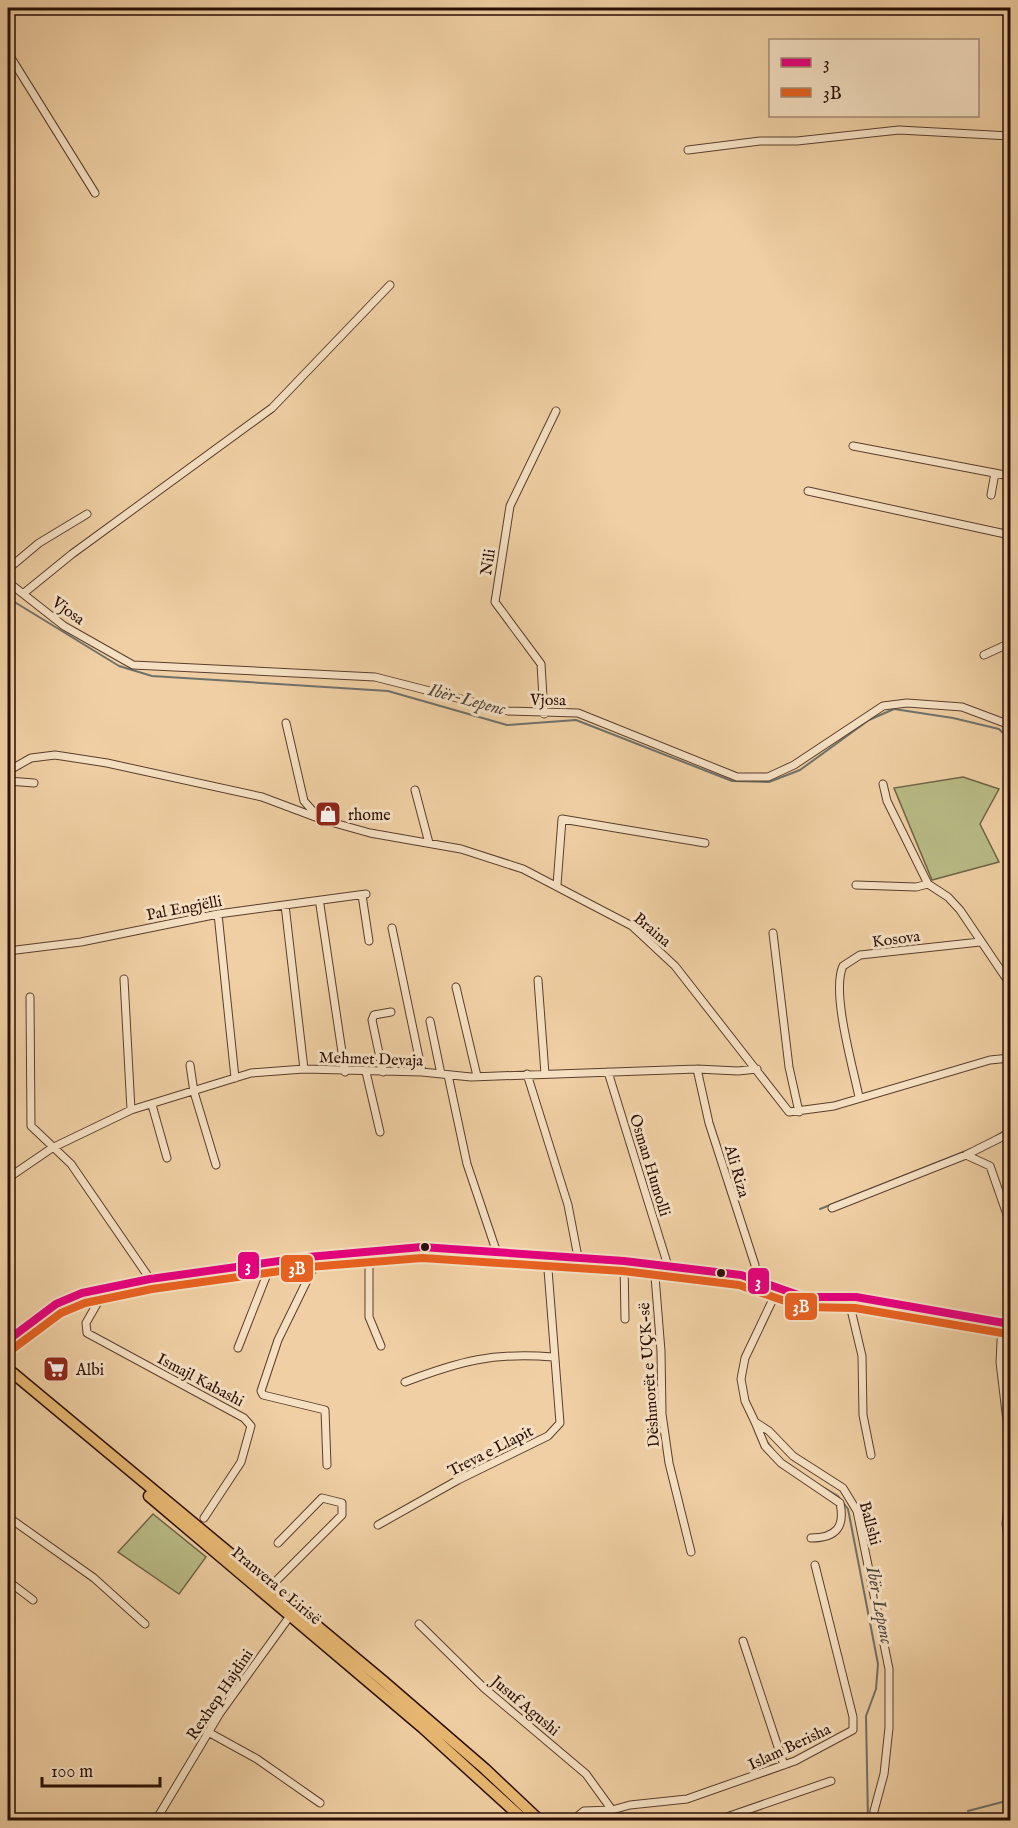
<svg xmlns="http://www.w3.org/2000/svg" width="1018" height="1828" font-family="'IM FELL English',serif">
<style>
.green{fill:#b8bb86;stroke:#706445;stroke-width:1.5}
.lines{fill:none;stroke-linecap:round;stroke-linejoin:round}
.stream{stroke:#6f716b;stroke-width:2}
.minor-casing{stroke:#5a3e2c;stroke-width:9}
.primary-casing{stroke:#290d04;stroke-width:13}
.minor{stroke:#f5e0c3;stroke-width:7}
.primary{stroke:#e8b872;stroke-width:10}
.bus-1-casing{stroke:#f5e0c3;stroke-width:12}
.bus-2-casing{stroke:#f5e0c3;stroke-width:12}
.bus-1{stroke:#e5007d;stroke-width:8}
.bus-2{stroke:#e86120;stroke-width:8}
.bus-dot{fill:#290d04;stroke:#f5e0c3;stroke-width:2}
.labels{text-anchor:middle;stroke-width:6;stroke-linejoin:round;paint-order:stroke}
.street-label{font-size:16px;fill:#290d04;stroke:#f5e0c3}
.poi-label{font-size:16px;fill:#290d04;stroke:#f5e0c3;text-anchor:start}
.water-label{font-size:18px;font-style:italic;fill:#524740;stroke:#f5e0c3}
.line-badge{stroke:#f5e0c3;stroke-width:2}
.badge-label{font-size:16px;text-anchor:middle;font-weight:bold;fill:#fff}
</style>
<rect width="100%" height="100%" fill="#efcfa3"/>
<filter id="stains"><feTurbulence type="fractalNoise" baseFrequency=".00333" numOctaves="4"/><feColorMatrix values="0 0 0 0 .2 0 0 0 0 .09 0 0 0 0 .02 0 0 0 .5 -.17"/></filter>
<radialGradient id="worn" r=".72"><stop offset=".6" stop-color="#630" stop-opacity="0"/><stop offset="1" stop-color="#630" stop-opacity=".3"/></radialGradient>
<path class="green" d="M963 777 999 789 980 824 999 862 932 880 894 788Z
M153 1514 206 1557 179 1594 118 1552Z"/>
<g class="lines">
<path class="stream" d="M8 598 119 666 152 676 388 691 507 725 576 720 732 781 769 782 800 770 869 720 894 709 953 718 999 729 1010 740
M995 1137 1010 1127
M820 1209 971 1149
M765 1439 774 1451
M814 1482 838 1496 848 1509 878 1664 876 1689 866 1716 868 1820
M968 1811 1010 1800"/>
<g class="minor-casing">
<path id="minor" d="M8 53 95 193
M688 150 760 141H797L899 130 1010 136
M853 446 1010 476
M808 491 1010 535
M991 495 995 473
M8 569 39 543 87 514
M8 582 64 626 133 665 375 677 508 711 578 713 737 777H768L794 765 883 706 907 703 962 707 1010 725
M24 593 72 554 272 408 390 285
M984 655 1010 643
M544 714 541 664 495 602 510 506 556 411
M286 723 304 801 320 819 370 833 461 849 523 869 632 926 675 966 789 1112 834 1106 990 1060 1010 1058
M8 771 31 758 55 755 107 763 262 797 318 818
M8 781 34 783
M883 784 887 801 928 884 948 897 960 910 1010 984
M415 790 429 843
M557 885 562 819 705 843
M856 885 916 887 928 884
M362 895 369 941
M285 905 304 1069
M320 905 345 1072
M218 914 235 1078
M392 928 422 1072
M773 933 789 1067 799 1112
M8 951 81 942 218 914 366 894
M124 979 131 1110
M538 980 545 1074
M456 987 477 1076
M30 997 31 1126 71 1164 150 1279
M430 1021 441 1074
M190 1065 194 1092 216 1165
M697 1069 709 1123 755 1265V1280
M366 1072 380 1132
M383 1072 372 1020 374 1015 391 1012
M608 1072 668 1266
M527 1074 568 1205 578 1257
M448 1075 467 1164 497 1253
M859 1097C853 1067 831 992 843 966L860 955 980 942
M152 1105 167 1158
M966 1155 990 1166 1010 1223
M8 1178 52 1148 131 1110 251 1073 304 1069 422 1072 471 1077 697 1069 738 1071 757 1069
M832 1208 966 1155 1010 1133
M369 1251V1317L381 1346
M319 1256 278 1340 261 1391 263 1395 325 1410 327 1465
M624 1261 625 1319
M654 1264 661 1351 662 1414 669 1463 691 1552
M106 1288 86 1323 87 1333 244 1418 251 1426 241 1462 204 1518
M782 1290 773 1299 745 1358 741 1379 745 1401 755 1422 769 1431 793 1456 843 1488 857 1511 889 1669V1728L884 1774 874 1811V1820
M848 1297 862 1356 863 1415 871 1455
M1002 1322 1000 1362 1010 1446
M8 1340 56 1304 82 1293 150 1279 271 1264 308 1257 422 1247 624 1261 741 1275 804 1297H856L1010 1324
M238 1348 271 1264
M405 1382C460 1361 494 1352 553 1357
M755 1422 765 1446 781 1463 840 1503C845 1526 837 1538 811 1538
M1010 1485 1006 1524 1010 1551
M8 1517 94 1578 145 1624
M378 1525 458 1480 548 1436 560 1423 547 1257
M8 1581 33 1600
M269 1588 342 1515V1503L322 1498 278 1543
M419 1624 484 1688 586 1774 612 1810
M743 1641 784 1765
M208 1732 257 1759 320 1803
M156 1820 220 1713 290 1616
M573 1820 584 1811 612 1810 630 1805 687 1799 795 1761 853 1730V1717L815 1565
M718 1820 831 1781"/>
</g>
<g class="primary-casing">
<path id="primary" d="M8 1369 382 1680 485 1769 539 1820
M149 1496 423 1728 524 1820"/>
</g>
<use href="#minor" class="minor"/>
<use href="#primary" class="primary"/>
<g class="bus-1-casing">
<path id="bus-1" d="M8 1340 56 1304 82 1293 150 1279 308 1257 422 1247 624 1261 741 1275 804 1297H856L1010 1324"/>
</g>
<g class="bus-2-casing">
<path id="bus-2" d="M14 1348 61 1313 85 1303 152 1289 309 1267 422 1258 623 1271 739 1285 802 1307 855 1308 1008 1334"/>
</g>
<use href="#bus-1" class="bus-1"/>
<use href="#bus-2" class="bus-2"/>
</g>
<defs>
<g id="shop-square" transform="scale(1.35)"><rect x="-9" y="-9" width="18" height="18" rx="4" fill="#8f2418" stroke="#f5e0c3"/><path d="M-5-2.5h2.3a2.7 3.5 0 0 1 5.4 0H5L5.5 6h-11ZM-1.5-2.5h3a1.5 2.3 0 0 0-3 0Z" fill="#fff"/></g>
<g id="supermarket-square" transform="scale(1.35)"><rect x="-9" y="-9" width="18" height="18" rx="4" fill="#8f2418" stroke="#f5e0c3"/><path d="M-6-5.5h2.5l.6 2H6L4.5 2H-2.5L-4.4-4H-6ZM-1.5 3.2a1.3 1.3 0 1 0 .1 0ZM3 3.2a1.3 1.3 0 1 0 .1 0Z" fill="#fff"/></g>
</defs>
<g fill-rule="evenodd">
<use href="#shop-square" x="328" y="814"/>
<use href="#supermarket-square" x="56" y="1369"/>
</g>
<g class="bus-dot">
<circle cx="425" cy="1247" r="5"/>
<circle cx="721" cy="1273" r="5"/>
</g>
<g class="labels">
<g class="street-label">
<text transform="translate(487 562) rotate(-81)" y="6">Nili</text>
<text transform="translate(69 610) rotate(36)" y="6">Vjosa</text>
<text transform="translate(548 699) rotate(1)" y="6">Vjosa</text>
<text transform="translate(184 907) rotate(-11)" y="6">Pal Engjëlli</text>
<text transform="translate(653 929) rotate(40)" y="6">Braina</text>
<text transform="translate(896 938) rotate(-7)" y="6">Kosova</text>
<text transform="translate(371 1058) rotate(2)" y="6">Mehmet Devaja</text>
<text transform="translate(651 1165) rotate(73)" y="6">Osman Humolli</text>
<text transform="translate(738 1171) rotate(74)" y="6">Ali Riza</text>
<text transform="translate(648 1375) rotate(-94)" y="6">Dëshmorët e UÇK-së</text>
<text transform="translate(201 1379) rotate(28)" y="6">Ismajl Kabashi</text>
<text transform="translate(490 1450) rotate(-27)" y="6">Treva e Llapit</text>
<text transform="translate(871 1523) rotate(75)" y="6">Ballshi</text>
<text transform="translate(277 1585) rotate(40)" y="6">Pranvera e Lirisë</text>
<text transform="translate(219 1694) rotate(-56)" y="6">Rexhep Hajdini</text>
<text transform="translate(526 1705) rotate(40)" y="6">Jusuf Agushi</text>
<text transform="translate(789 1746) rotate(-25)" y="6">Islam Berisha</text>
</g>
<g class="poi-label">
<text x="348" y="820">rhome</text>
<text x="76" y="1375">Albi</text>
</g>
<g class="water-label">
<text transform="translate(467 699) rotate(15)" y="6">Ibër-Lepenc</text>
<text transform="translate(880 1605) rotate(79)" y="6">Ibër-Lepenc</text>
</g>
</g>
<g class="line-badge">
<rect x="237" y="1251" width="23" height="29" rx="6" fill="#e5007d"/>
<rect x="280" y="1254" width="34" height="29" rx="6" fill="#e86120"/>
<rect x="747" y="1267" width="23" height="28" rx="6" fill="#e5007d"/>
<rect x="784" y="1292" width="34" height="29" rx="6" fill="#e86120"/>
</g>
<g class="badge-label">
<text x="248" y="1271">3</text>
<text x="297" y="1274">3B</text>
<text x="758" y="1287">3</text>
<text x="801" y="1312">3B</text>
</g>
<rect width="1018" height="1828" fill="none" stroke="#efcfa3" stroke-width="30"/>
<rect x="9" y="9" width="1000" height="1810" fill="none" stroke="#290d04" stroke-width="3"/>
<rect x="15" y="15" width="988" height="1798" fill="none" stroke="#290d04" stroke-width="1.5"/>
<rect x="769" y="39" width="210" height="78" fill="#f5e0c3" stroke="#a38c77" stroke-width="1.5"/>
<rect x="781" y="58" width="30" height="9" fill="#e5007d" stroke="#a38c77" stroke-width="1.5"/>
<text x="823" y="69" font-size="18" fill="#290d04">3</text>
<rect x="781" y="88" width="30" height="9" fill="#e86120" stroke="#a38c77" stroke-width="1.5"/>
<text x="823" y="99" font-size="18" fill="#290d04">3B</text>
<path d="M42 1777v9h118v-9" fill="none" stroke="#290d04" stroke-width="3"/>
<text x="51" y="1777" font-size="18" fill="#290d04" stroke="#f5e0c3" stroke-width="4.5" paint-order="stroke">100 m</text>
<rect width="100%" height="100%" filter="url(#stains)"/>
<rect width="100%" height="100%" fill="url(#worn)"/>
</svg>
